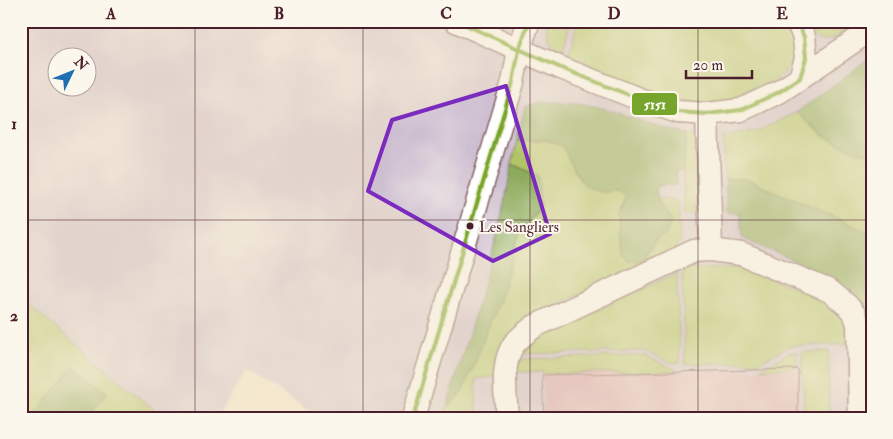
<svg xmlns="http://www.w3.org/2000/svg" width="893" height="439" font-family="'IM FELL Double Pica',serif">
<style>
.industrial{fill:#cebed1;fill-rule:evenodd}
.green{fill:#b1c568;stroke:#7e724a}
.forest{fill:#8caa5c;stroke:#6b6444}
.building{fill:#d8a5b3}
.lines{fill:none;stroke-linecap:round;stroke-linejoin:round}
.minor-casing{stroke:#856463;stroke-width:25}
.minor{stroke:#fff;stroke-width:22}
.bus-1-casing{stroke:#fbf7ec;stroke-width:8}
.bus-1{stroke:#77a52b;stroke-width:4}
.marked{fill:none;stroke:#7b2cbf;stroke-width:4;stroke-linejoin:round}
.grid{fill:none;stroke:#4a1f2b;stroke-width:1;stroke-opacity:0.55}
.bus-dot{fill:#4a1f2b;stroke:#fbf7ec;stroke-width:2}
.labels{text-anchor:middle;stroke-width:4;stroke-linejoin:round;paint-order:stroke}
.bus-label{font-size:15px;fill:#4a1f2b;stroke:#fbf7ec;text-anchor:start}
.line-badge{stroke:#fbf7ec;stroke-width:2}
.badge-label{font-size:14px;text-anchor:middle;font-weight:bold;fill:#fff}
.neatline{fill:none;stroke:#4a1f2b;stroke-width:2}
.grid-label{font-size:16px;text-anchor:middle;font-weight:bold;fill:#4a1f2b}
</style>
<rect width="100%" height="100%" fill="#fbf7ec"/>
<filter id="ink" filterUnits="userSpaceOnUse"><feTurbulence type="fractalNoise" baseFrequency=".02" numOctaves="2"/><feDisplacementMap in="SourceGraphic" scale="10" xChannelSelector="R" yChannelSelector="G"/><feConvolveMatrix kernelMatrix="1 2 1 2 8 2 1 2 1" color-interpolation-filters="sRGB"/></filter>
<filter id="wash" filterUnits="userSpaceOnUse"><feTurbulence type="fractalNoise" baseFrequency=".0096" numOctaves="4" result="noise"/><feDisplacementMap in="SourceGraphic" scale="20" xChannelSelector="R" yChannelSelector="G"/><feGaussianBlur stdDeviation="1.12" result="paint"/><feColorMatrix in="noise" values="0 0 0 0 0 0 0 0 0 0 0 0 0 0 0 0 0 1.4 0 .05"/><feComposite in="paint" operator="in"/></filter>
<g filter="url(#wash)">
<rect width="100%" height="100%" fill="#f3e5cb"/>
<path class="industrial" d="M21 21H872V418H320L247 370 216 418H164L21 298ZM58 58H88V88H58Z"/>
<path class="green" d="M546 21H571L562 52C551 45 545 34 546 21Z
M578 21H781C792 33 799 52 789 67 781 79 768 85 756 91 710 114 674 100 631 82 610 73 589 64 568 55Z
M815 21H857C848 28 825 50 815 37 811 32 812 26 815 21Z
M797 112 824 136 856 151 872 155V234L747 179H725L723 139 757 132Z
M687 134 693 135 697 145V213H684L683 171Z
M517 140H545L562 145 579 179 604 192 619 190 626 198 619 215 621 234 642 260 671 220 660 208 656 198 678 201 680 243 676 245 677 251 529 318 495 377 476 379 477 418H444L447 407 460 396 474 365 504 286 520 231 540 207 538 176 512 164Z
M740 268 822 297 847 320 851 344 790 346 759 362 685 364 682 271 686 269Z
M677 273 680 363H672L644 351 521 354 528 346 558 328Z
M21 298 164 418H21Z
M829 351V418H804L802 352Z
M790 352H797V367L760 369Z
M644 355 677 370V371L543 374V372H517L519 359Z"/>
<path class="forest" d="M872 57V155L856 151 824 136 797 112Z
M540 102C558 102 577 102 594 106 626 113 655 129 687 134L683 171H676V185L656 186C656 201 661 209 671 220L666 235 654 241 642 260 630 262 623 255 619 215 626 198 619 191C614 191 608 192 603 192 579 190 571 163 562 145L545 140H517L525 107Z
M512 164 538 176 540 207 520 231 504 286 474 365 460 396 447 407C470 327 498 247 512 164Z
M725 179H746L872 234V332C868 324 869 312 863 303 849 280 770 251 742 238L740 213H727Z
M74 366 107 393 87 418H32Z"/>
<g id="blocks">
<path class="building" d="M798 369V418H544L542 375Z"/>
</g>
</g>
<g filter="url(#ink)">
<use href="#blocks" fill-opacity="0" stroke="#856463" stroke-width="1"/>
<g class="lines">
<g class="minor-casing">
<path id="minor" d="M456 21 561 68 639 99 678 112 707 114 741 110 779 92 800 78 806 58 804 37 797 21
M800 78 872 29
M711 250 741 254 830 291 848 306 855 315 858 324 860 418
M413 418 513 82 519 50 529 21
M507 418C506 395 500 364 514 344 520 337 528 331 535 326L694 251 711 250 707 114"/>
</g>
<use href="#minor" class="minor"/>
<g class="bus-1-casing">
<path id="bus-1" d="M457 21 561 68 639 99 678 112 707 114 741 110 779 92 800 78 806 58 804 37 797 21
M413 418 513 82 519 50 529 21"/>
</g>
<use href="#bus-1" class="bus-1"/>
</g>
</g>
<path d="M0 0H893V439H0ZM506 86 550 234 493 261 368 191 392 120Z" fill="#f3e5cb" fill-opacity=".55" fill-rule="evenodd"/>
<path class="marked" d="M506 86 550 234 493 261 368 191 392 120Z"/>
<path class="grid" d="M195 21V418M363 21V418M530 21V418M698 21V418M21 220H872"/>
<circle class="bus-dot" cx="470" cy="226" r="4.5"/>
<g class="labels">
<g class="bus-label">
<text x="479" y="232">Les Sangliers</text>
</g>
</g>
<rect class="line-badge" x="631" y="92" width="47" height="24" rx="5" fill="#77a52b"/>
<g class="badge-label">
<text x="655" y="109">5151</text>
</g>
<rect width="893" height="439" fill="none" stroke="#fbf7ec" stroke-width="55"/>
<g transform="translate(72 72) rotate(47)"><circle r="24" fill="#fbf7ec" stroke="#b4a19f"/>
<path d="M0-4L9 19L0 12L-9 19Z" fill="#1f6fb2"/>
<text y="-8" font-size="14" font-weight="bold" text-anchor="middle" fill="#4a1f2b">N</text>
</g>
<path d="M686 70v8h66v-8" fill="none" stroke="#4a1f2b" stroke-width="2.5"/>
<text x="693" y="70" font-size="15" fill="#4a1f2b" stroke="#fbf7ec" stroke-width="4" paint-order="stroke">20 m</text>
<rect x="28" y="28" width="838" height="384" class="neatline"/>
<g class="grid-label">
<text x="111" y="19">A</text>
<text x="279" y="19">B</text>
<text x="446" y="19">C</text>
<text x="614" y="19">D</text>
<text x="782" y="19">E</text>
<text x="14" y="129">1</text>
<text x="14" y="321">2</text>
</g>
</svg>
